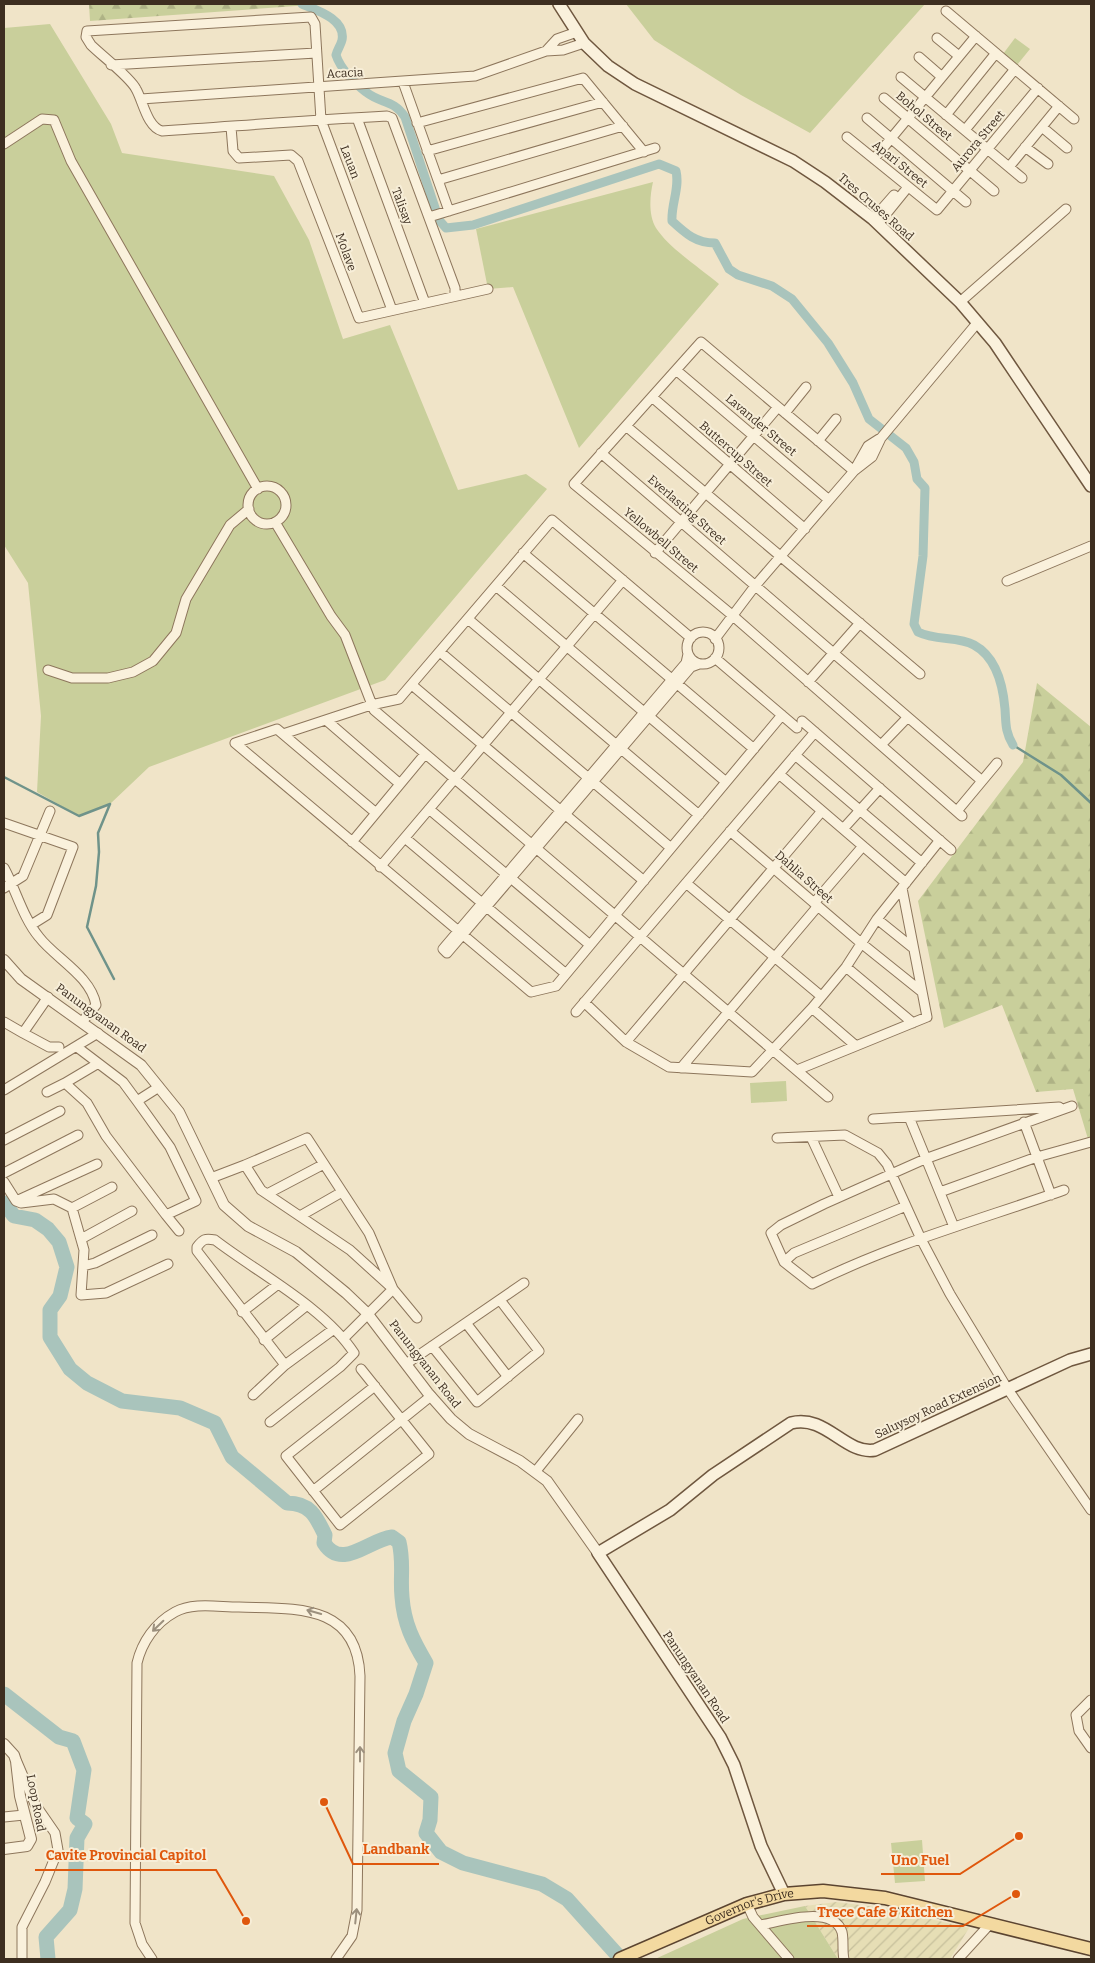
<svg xmlns="http://www.w3.org/2000/svg" width="1095" height="1963" font-family="Bitter,serif">
<style>
.farmland{fill:url(#farmland-furrows)}
.grass{fill:#c9cf9b}
.forest{fill:url(#forest-firs)}
.lines{fill:none;stroke-linecap:round;stroke-linejoin:round}
.stream{stroke:#6f938a;stroke-width:2.5}
.canal{stroke:#a9c4bc;stroke-width:9}
.river{stroke:#a9c4bc;stroke-width:15}
.minor-casing{stroke:#8d765c;stroke-width:11}
.tertiary-casing{stroke:#8d765c;stroke-width:12}
.secondary-casing{stroke:#6f573f;stroke-width:14}
.primary-casing{stroke:#5b4430;stroke-width:15}
.minor{stroke:#faf1dc;stroke-width:9}
.tertiary{stroke:#faf1dc;stroke-width:10}
.secondary{stroke:#faf1dc;stroke-width:11}
.primary{stroke:#f3d9a0;stroke-width:12}
.oneway{stroke:#9c907e}
.labels{text-anchor:middle;stroke-width:4;stroke-linejoin:round;paint-order:stroke}
.street-label{font-size:12px;fill:#3d2e20;stroke:#f7eed8}
.leader{fill:none;stroke:#df570d;stroke-width:2}
.callout-dot{fill:#df570d;stroke:#f7eed8;stroke-width:2}
.callout-label{font-size:14px;text-anchor:middle;font-weight:bold;fill:#df570d;stroke:#f7eed8;stroke-width:4;stroke-linejoin:round;paint-order:stroke}
</style>
<defs>
<pattern id="farmland-furrows" width="10" height="10" patternUnits="userSpaceOnUse" patternTransform="scale(1.25)"><rect width="10" height="10" fill="#e6deb5"/><path d="M-1 1l2-2M0 10L10 0M9 11l2-2" fill="none" stroke="#c6bf9b"/></pattern>
<pattern id="forest-firs" width="22" height="20" patternUnits="userSpaceOnUse" patternTransform="scale(1.25)"><rect width="22" height="20" fill="#c9cf9b"/><path d="M5 1l3.5 6h-7zM16 11l3.5 6h-7z" fill="#aeb285"/></pattern>
</defs>
<rect width="100%" height="100%" fill="#f0e4c8"/>
<path class="farmland" d="M836 1902 883 1908 969 1928 950 1959H838L805 1906Z"/>
<path class="grass" d="M626 4H925L810 133 741 95 654 40Z
M50 24 111 124 122 153 274 176 309 240 343 339 390 325 458 490 526 474 547 489 385 680 149 767 110 804 79 816 37 792 41 716 28 583 4 545V28Z
M1015 38 1030 49 1017 65 1003 54Z
M653 182C650 195 648 215 656 228 669 248 700 268 719 284L579 448 513 287 488 289 476 229Z
M786 1081 787 1101 751 1103 750 1083Z
M922 1840 925 1881 895 1883 891 1843Z
M805 1906 838 1959H655L743 1919Z"/>
<path class="forest" d="M89 4H324L90 21Z
M1037 683 1091 727V1149L1073 1089 1036 1092 1002 1005 944 1028 918 901 1023 762Z"/>
<g class="lines">
<path class="stream" d="M1013 745 1061 775 1091 803
M4 777 79 816 110 804
M110 804 98 833 99 852 96 886 87 927 114 979"/>
<path class="canal" d="M302 4C316 10 346 19 342 40 341 45 337 50 336 55 340 68 355 84 366 92 381 104 393 99 405 117L439 220 446 228 473 225 659 164 676 171C680 188 671 204 672 221 686 234 696 243 715 243L729 269 738 275 772 286 792 299 828 343 853 383 869 419 906 448 914 462 917 479 925 488 923 556 914 624 918 632C936 641 958 636 974 645 996 657 1003 685 1005 709 1006 723 1005 732 1013 745"/>
<path class="river" d="M4 1203 14 1216 35 1220 48 1229 59 1242 67 1267 60 1296 50 1310V1337L70 1369 87 1383 122 1401 180 1408 215 1423 232 1457 287 1503C310 1503 316 1516 325 1535L324 1543C342 1571 368 1540 392 1537L399 1542C404 1562 400 1578 402 1597 404 1624 413 1641 426 1663L416 1694 404 1721 395 1753 399 1771 431 1797 430 1820 426 1833 441 1852 463 1863 542 1884 567 1899 621 1959
M4 1694 59 1737 73 1741 84 1770 77 1818 85 1824 77 1838 75 1889 70 1910 46 1937 48 1959"/>
<g class="minor-casing">
<path id="minor" d="M946 11 1074 119
M937 38 959 56
M546 51 557 39 577 32
M919 57 942 77
M111 65 316 53
M901 77 1022 178
M403 82 449 211
M884 98 994 191
M141 99 475 76 546 51 563 50 584 43
M946 115 996 53
M357 118 425 303
M867 118 966 202
M417 123 583 78 644 152
M231 127 233 151 239 158 291 155 298 161 359 318 488 289
M1042 127 1067 148
M965 130 1015 69
M847 137 937 210 1038 88
M4 144 42 119 54 120 71 161 258 489
M1025 147 1048 164
M427 151 603 102
M874 159 976 36
M1009 167 1059 106
M438 180 623 126
M429 217 655 148
M873 219 894 195
M878 224 908 187
M960 302 1066 209
M392 310 321 120 315 24 311 17 87 31 86 37 91 45C102 56 130 77 136 89 143 101 147 127 162 131 237 126 312 120 387 116L392 118 455 288V296
M676 370 829 500
M652 397 805 529
M785 413 806 387
M626 426 920 674
M818 441 836 419
M601 453 981 780
M855 469 868 446 879 439
M854 471 701 342 574 484 732 615 962 816
M248 505a19 19 0 1 1 38 0a19 19 0 1 1-38 0Z
M275 522 331 616 345 635 374 710 828 1097
M523 553 754 749
M655 553 778 407
M1007 581 1091 546
M496 586 726 782
M468 619 699 815
M687 648a16 16 0 1 1 32 0a16 16 0 1 1-32 0Z
M715 639 755 586 829 500 854 471 872 457 881 438 978 322
M440 652 671 848
M688 654 686 663 443 949 447 953 691 667 699 664
M715 658 797 728
M48 670 72 678H108L133 672 153 661 176 633 186 599 230 525 249 509
M808 682 860 623
M412 685 644 881
M326 720 400 784
M802 721 951 850
M283 734 371 705 399 699 552 520 691 638
M235 743 531 992 556 986 782 715
M235 743 277 729 376 813
M881 745 907 718
M795 755 922 863
M779 774 906 883
M429 809 590 945
M957 811 997 763
M4 823 73 847 47 915 31 925
M843 829 880 788
M730 831 861 943 922 992
M405 838 566 974
M352 842 425 754
M380 867 623 580
M4 868C16 890 23 918 39 937 55 958 91 976 96 1005L82 1022
M686 883 821 996
M4 888 23 876 50 811
M814 903 863 846
M877 919 913 948
M846 967 913 1023
M584 1002 626 1042 669 1067 752 1072 812 1008 846 967 877 919 940 840
M812 1008 856 1046
M576 1012 815 732
M4 1022 23 1033 48 997
M23 1033 49 1047H59
M626 1042 822 811
M77 1047 123 1082 137 1101 170 1147 196 1201 166 1215 179 1231
M97 1064 65 1083 87 1103 106 1136 166 1215
M681 1068 818 906
M797 1070 927 1017 902 888
M4 1090 98 1033
M47 1092 65 1083
M137 1101 159 1087
M909 1117 954 1227
M873 1119 1059 1107
M1024 1122 1051 1195
M811 1137 839 1197
M777 1138 845 1135 878 1153 887 1164 921 1239 950 1294 1007 1388 1091 1510
M4 1140 60 1111
M4 1173 78 1135
M211 1178 245 1165
M4 1182 16 1201 21 1203 54 1199 72 1208 84 1250 81 1295 106 1293 168 1264
M1064 1190C979 1220 892 1244 812 1284L784 1262 771 1233 781 1225 824 1204 925 1159 1072 1106
M940 1192 1037 1157 1091 1142
M267 1194 324 1164
M16 1201 97 1164
M72 1208 112 1187
M300 1216 342 1192
M81 1239 132 1211
M784 1262 794 1253 906 1206
M83 1266 95 1263 152 1235
M242 1312 277 1285
M466 1323 508 1377
M344 1338 393 1289 369 1233 307 1138 245 1165 261 1190 350 1250 393 1289 417 1318
M264 1340 306 1306
M432 1346 477 1402 539 1351 500 1300
M406 1364 524 1283
M361 1369 429 1454 340 1525 286 1456 375 1386
M253 1395 285 1365 334 1329
M270 1422 340 1367 354 1353C325 1308 258 1273 215 1240 205 1238 203 1239 197 1247V1251L285 1365
M536 1471 578 1419
M313 1491 431 1396
M1091 1700 1076 1715 1079 1731 1091 1748
M17 1762 35 1804 55 1833 58 1850 45 1882 22 1927V1959
M4 1817 24 1815
M747 1904 753 1917 789 1959
M760 1925C779 1922 833 1904 842 1932 844 1941 842 1951 844 1959
M152 1959 142 1944 135 1923 137 1663C142 1642 155 1623 175 1612 193 1602 218 1607 239 1607 293 1609 357 1602 360 1676L357 1910 352 1936 336 1959
M958 1959 990 1924"/>
</g>
<g class="tertiary-casing">
<path id="tertiary" d="M4 960 21 979 141 1065 179 1112 224 1205 248 1226 296 1252 346 1293 367 1313 428 1393 451 1419 469 1434 520 1461 547 1481 598 1553
M4 1744 14 1755 16 1761 20 1796 31 1839 27 1846 4 1849"/>
</g>
<g class="secondary-casing">
<path id="secondary" d="M559 4 584 43 608 66 635 84 793 161 825 182 873 219 960 302 995 343 1091 486
M784 1894 761 1846 734 1765 720 1737 598 1553 670 1510 713 1475 791 1423C826 1414 845 1455 875 1450L1070 1360 1091 1354"/>
</g>
<g class="primary-casing">
<g id="primary">
<path id="s1" d="M620 1959 747 1904 784 1894 823 1891 885 1898 1091 1949"/>
</g>
</g>
<use href="#minor" class="minor"/>
<use href="#tertiary" class="tertiary"/>
<use href="#secondary" class="secondary"/>
<use href="#primary" class="primary"/>
</g>
<defs><path id="oneway-shaft" d="M-6 0H5M1.5-3L5.5 0L1.5 3" fill="none" stroke-width="1.6" stroke-linecap="round" stroke-linejoin="round" transform="scale(1.25)"/></defs>
<g class="oneway">
<use href="#oneway-shaft" transform="translate(314 1612) rotate(-164)"/>
<use href="#oneway-shaft" transform="translate(158 1626) rotate(136)"/>
<use href="#oneway-shaft" transform="translate(360 1754) rotate(-90)"/>
<use href="#oneway-shaft" transform="translate(356 1916) rotate(-84)"/>
</g>
<g class="labels">
<g class="street-label">
<text transform="translate(345 73) rotate(-3)" y="4">Acacia</text>
<text transform="translate(924 116) rotate(40)" y="4">Bohol Street</text>
<text transform="translate(978 141) rotate(-50)" y="4">Aurora Street</text>
<text transform="translate(350 162) rotate(69)" y="4">Lauan</text>
<text transform="translate(900 164) rotate(39)" y="4">Apari Street</text>
<text transform="translate(402 206) rotate(70)" y="4">Talisay</text>
<text transform="translate(876 207) rotate(41)" y="4">Tres Cruses Road</text>
<text transform="translate(346 252) rotate(70)" y="4">Molave</text>
<text transform="translate(761 425) rotate(40)" y="4">Lavander Street</text>
<text transform="translate(736 454) rotate(41)" y="4">Buttercup Street</text>
<text transform="translate(687 510) rotate(41)" y="4">Everlasting Street</text>
<text transform="translate(661 540) rotate(40)" y="4">Yellowbell Street</text>
<text transform="translate(804 877) rotate(41)" y="4">Dahlia Street</text>
<text transform="translate(101 1018) rotate(36)" y="4">Panungyanan Road</text>
<text transform="translate(425 1364) rotate(52)" y="4">Panungyanan Road</text>
<text transform="translate(938 1406) rotate(-25)" y="4">Saluysoy Road Extension</text>
<text transform="translate(696 1677) rotate(56)" y="4">Panungyanan Road</text>
<text transform="translate(36 1803) rotate(79)" y="4">Loop Road</text>
<text dy="4" stroke="none"><textPath href="#s1" startOffset="140">Governor's Drive</textPath></text>
</g>
</g>
<path class="leader" d="M324 1802L353 1864H439M246 1921L216 1870H35M1019 1836L960 1874H881M1016 1894L963 1926H807"/>
<g class="callout-dot">
<circle cx="324" cy="1802" r="5"/>
<circle cx="246" cy="1921" r="5"/>
<circle cx="1019" cy="1836" r="5"/>
<circle cx="1016" cy="1894" r="5"/>
</g>
<g class="callout-label">
<text x="396" y="1854">Landbank</text>
<text x="126" y="1860">Cavite Provincial Capitol</text>
<text x="920" y="1865">Uno Fuel</text>
<text x="885" y="1917">Trece Cafe &amp; Kitchen</text>
</g>
<rect width="1095" height="1963" fill="none" stroke="#3d2e20" stroke-width="10"/>
</svg>
